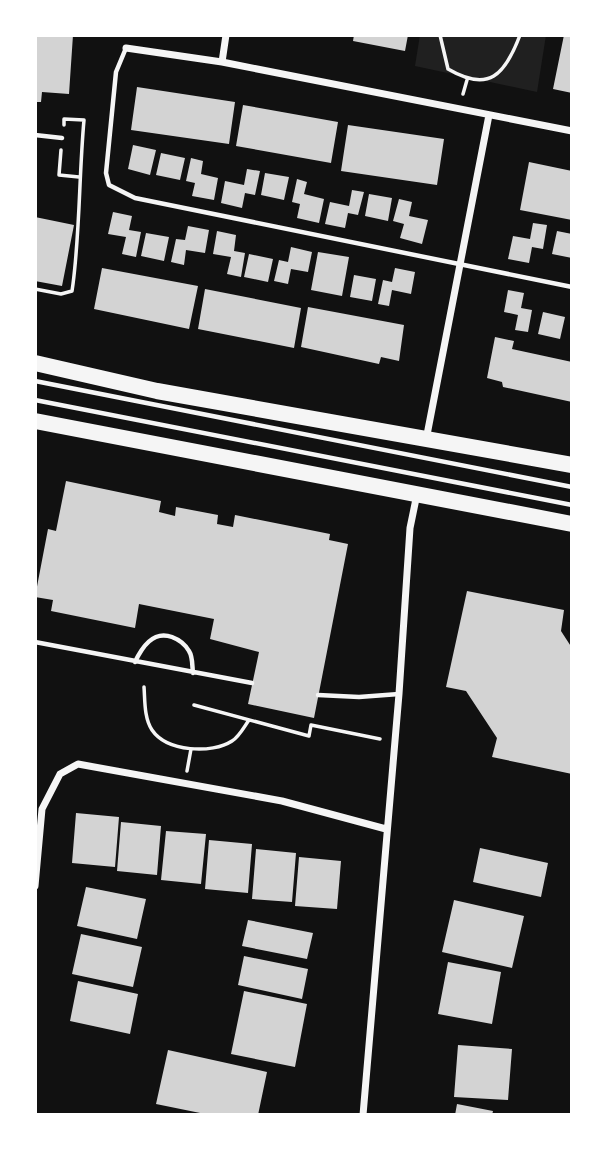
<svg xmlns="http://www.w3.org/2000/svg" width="607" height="1150" font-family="Roboto,sans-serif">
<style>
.green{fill:#202020}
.building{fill:#d3d3d3}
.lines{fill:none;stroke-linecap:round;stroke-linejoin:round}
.path{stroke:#f5f5f5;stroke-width:3.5}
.service{stroke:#f5f5f5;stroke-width:4.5}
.minor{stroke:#f5f5f5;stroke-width:7}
.primary{stroke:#f5f5f5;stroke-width:16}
</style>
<rect width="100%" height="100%" fill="#111"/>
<path class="green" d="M420 35H546L537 92 415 66Z"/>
<path class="building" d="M35 35H73L69 94 42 92 41 102H35Z
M354 35H408L405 51 353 41Z
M564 35H572V93L553 89Z
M137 87 235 102 229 144 131 130Z
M243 105 338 122 331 163 236 146Z
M348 125 444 139 437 185 341 171Z
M133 145 156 150 150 175 128 169Z
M161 153 185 158 180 180 156 175Z
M191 158 203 161 201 174 218 178 214 200 192 196 195 183 186 181Z
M529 162 572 171V220L520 210Z
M247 169 260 171 255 195 245 193 242 208 221 203 225 181 244 185Z
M265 173 289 177 284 200 261 195Z
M297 179 307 182 304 194 324 199 319 223 297 218 300 204 292 202Z
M352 190 364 192 358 215 348 213 345 228 325 224 330 202 349 206Z
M369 194 392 198 388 221 365 216Z
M399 199 412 202 409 216 428 220 422 244 400 238 404 224 393 221Z
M113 212 132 216 129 230 141 232 136 257 122 254 126 237 108 234Z
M35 217 74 225 62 286 35 281Z
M533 223 547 225 543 249 532 247 529 263 508 259 513 236 530 239Z
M188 226 209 230 205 253 186 250 184 265 171 262 176 239 185 240Z
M217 231 236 235 234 251 245 253 241 277 227 274 231 257 213 254Z
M557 231 572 234V258L552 254Z
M146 233 169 237 164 261 141 256Z
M291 247 312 252 308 272 291 269 288 284 274 281 279 260 288 262Z
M318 252 349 257 342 296 311 290Z
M249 254 273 259 268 282 244 277Z
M102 268 198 286 189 329 94 309Z
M395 268 415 272 411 294 392 290 389 306 378 304 383 280 392 282Z
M354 275 376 279 372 301 350 297Z
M205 289 301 308 294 348 198 329Z
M508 290 524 293 521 308 532 310 528 332 515 330 518 315 504 312Z
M308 307 404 325 399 361 381 357 379 364 301 347Z
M543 312 565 317 560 339 538 334Z
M495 337 514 341 512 349 572 362V402L503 387 502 382 487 378Z
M66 481 161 501 159 512 175 516 176 507 218 515 217 524 233 527 235 515 330 534 329 540 348 544 314 718 248 704 259 652 210 639 214 619 139 604 135 628 51 611 53 600 35 597 48 529 56 531Z
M467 591 564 610 561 631 572 648V774L492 757 497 738 466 691 446 687Z
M76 813 119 817 115 867 72 863Z
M121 822 161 826 157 875 117 871Z
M166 831 206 834 201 884 161 880Z
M209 840 252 844 248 893 205 889Z
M480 848 548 863 541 897 473 882Z
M256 849 296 853 292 902 252 899Z
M299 857 341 861 337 909 295 906Z
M86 887 146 899 137 939 77 926Z
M454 900 524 916 512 968 442 952Z
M248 920 313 933 307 959 242 946Z
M81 934 142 947 133 987 72 974Z
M244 956 308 969 302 999 238 985Z
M448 962 501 972 492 1024 438 1014Z
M78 981 138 994 130 1034 70 1021Z
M244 991 307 1004 295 1067 231 1054Z
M458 1045 512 1049 508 1100 454 1097Z
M168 1050 267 1072 258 1115H210L156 1104Z
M457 1104 493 1111 492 1115H455Z"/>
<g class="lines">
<path class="path" d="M440 35 448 69C489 93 505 75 520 35
M463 94 467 80
M61 150 59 175 79 177
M35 289 61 294 72 291 73 284C80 230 79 175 84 120L64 119V125
M144 687C145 700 144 718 152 730 167 752 212 754 232 741 239 737 244 727 249 720
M194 705 309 736 311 725 380 739
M187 771 191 749"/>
<path class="service" d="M126 48 116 72 106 173 109 185 135 198 572 287
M35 135 62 138
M35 381 572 487
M35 400 572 505
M35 642 252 683
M135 662C142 647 153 630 172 637 180 640 185 644 189 651 193 657 192 666 193 673
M318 695 359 697 399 694"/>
<path class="minor" d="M126 48 222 62 572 131
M222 62 226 35
M426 440 489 115
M35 886 42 809 60 774 78 764 282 801 386 829
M363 1115 399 694 410 528 417 494"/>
<path class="primary" d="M35 363 157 391 572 465
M35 421 572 524"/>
</g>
<rect width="607" height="1150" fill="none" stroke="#ffffff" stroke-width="74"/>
</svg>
